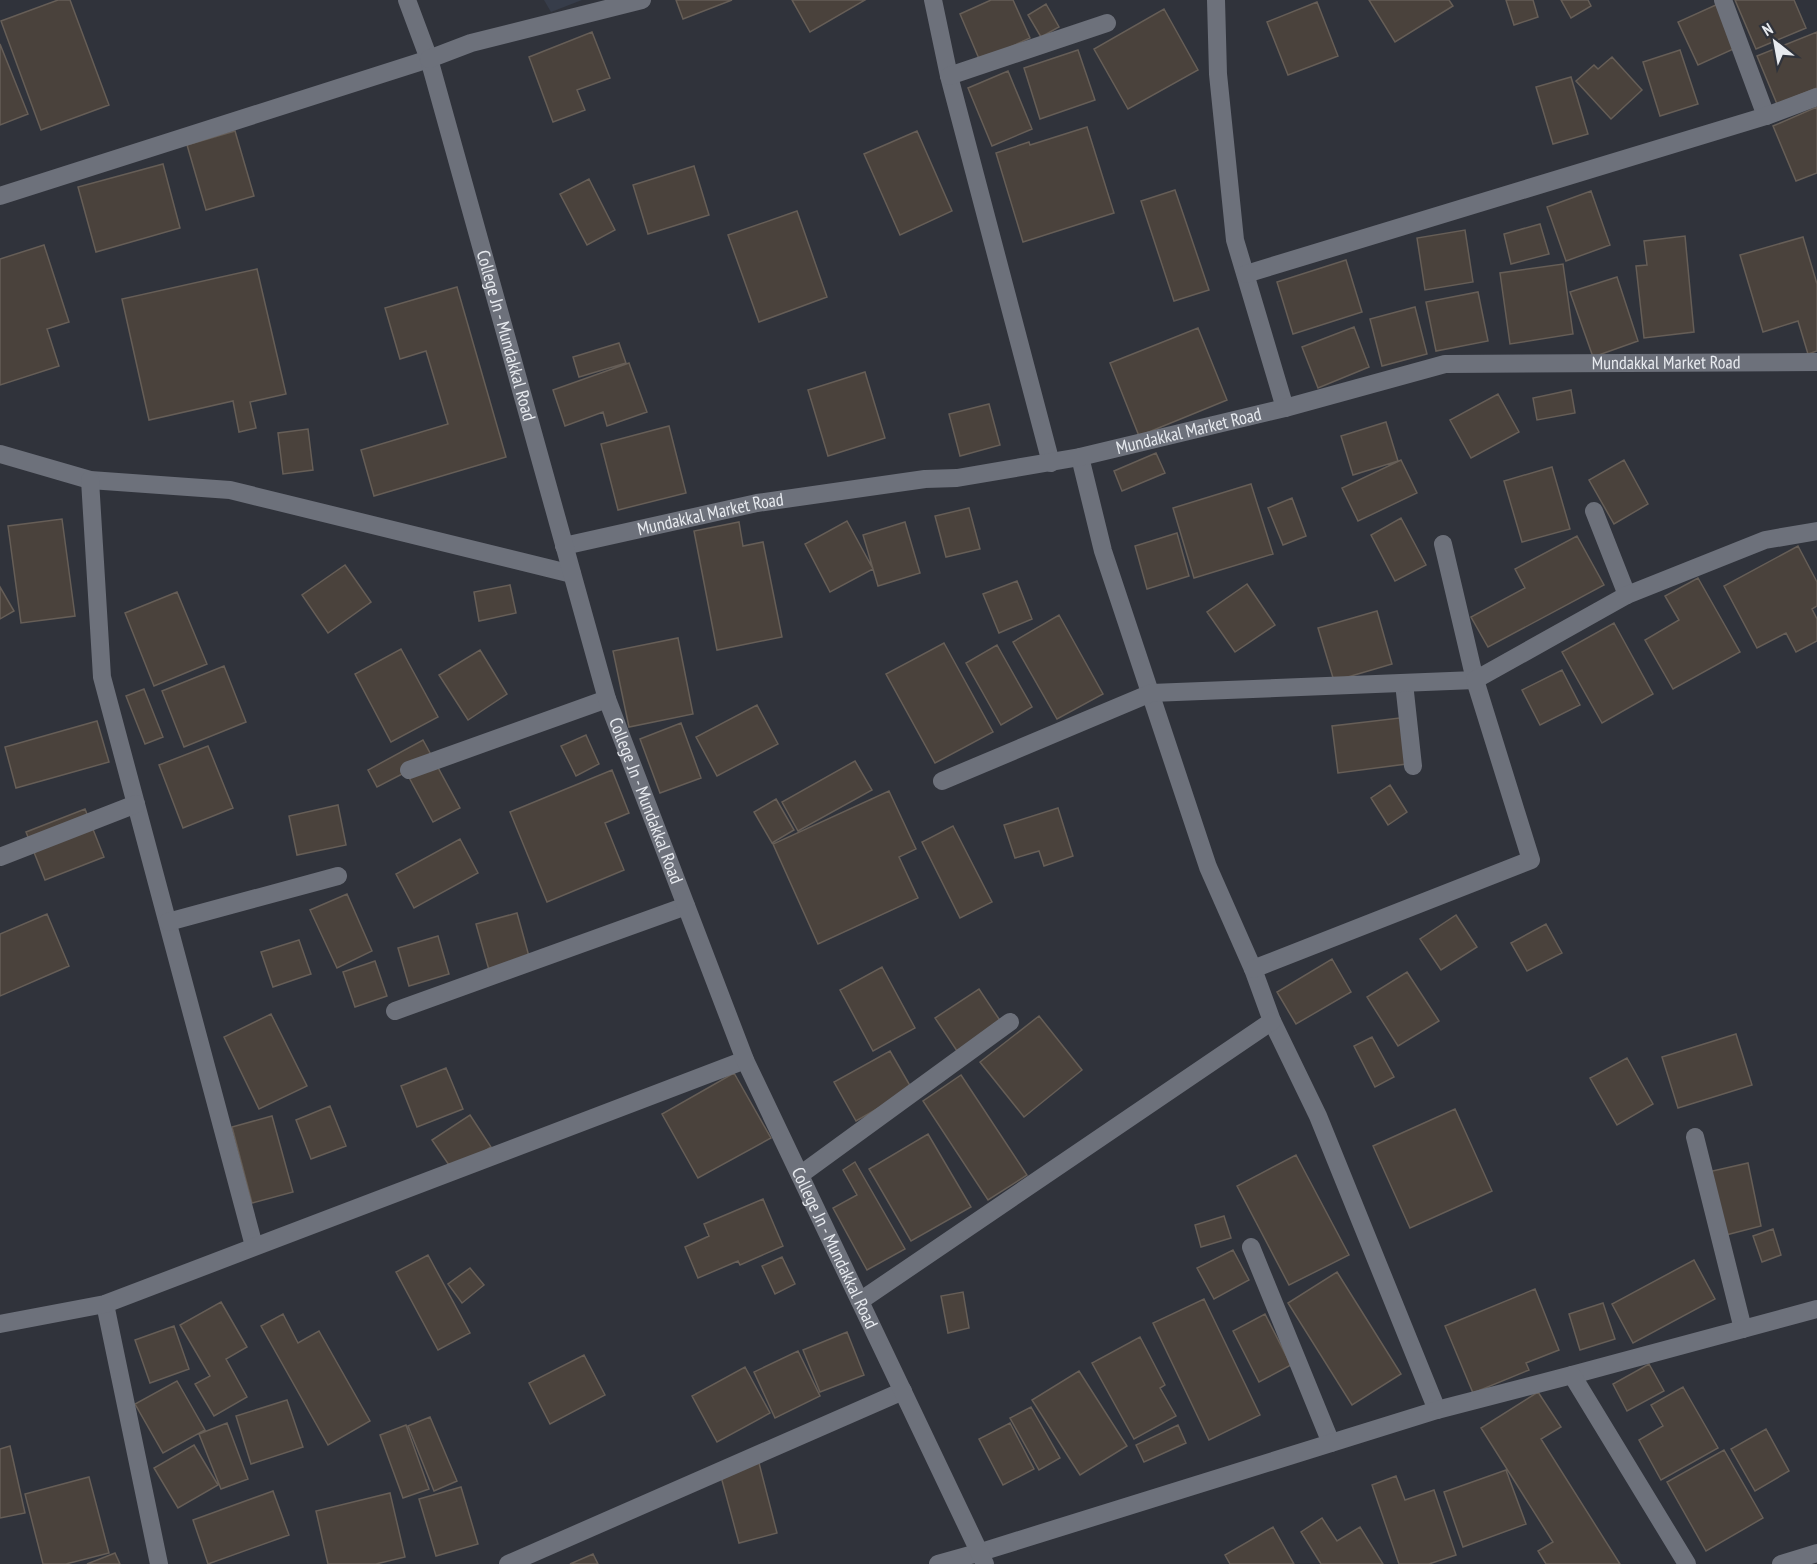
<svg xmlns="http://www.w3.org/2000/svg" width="1817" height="1564" font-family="'PT Sans Narrow',sans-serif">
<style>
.built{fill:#373d4a}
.building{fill:#4a423c;stroke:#665e57;stroke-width:1.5}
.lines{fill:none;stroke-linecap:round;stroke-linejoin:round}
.street{stroke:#6d717b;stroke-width:18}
.secondary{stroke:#6d717b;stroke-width:18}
.labels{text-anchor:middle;stroke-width:6;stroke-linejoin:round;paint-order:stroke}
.street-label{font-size:18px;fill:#e7eaef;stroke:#30333b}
</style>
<rect width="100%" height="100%" fill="#30333b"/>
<path class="built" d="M544 0H582L551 12Z"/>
<path class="building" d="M58 0H70L109 105 41 130 1 21Z
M676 0H732L683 19Z
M792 0H865L810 32Z
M991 0H1013L1030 38 980 61 960 14Z
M1369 0H1449L1453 6 1395 42Z
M1506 0H1533L1538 17 1514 25Z
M1561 0H1588L1591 6 1571 18Z
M1735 0H1794L1806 28 1756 49Z
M1317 2 1338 56 1288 75 1267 22Z
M1046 4 1059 27 1041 37 1028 15Z
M1718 4 1738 47 1698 65 1678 22Z
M1164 9 1198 70 1128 109 1094 49Z
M592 32 610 78 577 90 585 110 553 122 529 57Z
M1817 32V88L1777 104 1757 56Z
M0 44 28 114 0 125Z
M1078 50 1095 100 1040 119 1024 68Z
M1680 50 1698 104 1660 116 1643 62Z
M1612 57 1642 90 1611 119 1576 81 1594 65 1598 69Z
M1008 71 1032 129 992 146 968 88Z
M1571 77 1588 134 1553 144 1536 87Z
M1817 107V173L1796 181 1773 126Z
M1087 127 1114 213 1023 242 996 153 1029 142 1030 145Z
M235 131 254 196 206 210 187 145Z
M917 131 952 211 900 235 864 154Z
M163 164 180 228 96 252 78 187Z
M694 166 709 215 648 234 633 185Z
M589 179 615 230 587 245 560 194Z
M1175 190 1209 290 1174 301 1141 201Z
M1591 191 1610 245 1566 261 1547 207Z
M797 211 827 297 759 322 728 235Z
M1540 224 1549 254 1511 264 1504 234Z
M1465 230 1473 282 1425 290 1417 238Z
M1685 236 1694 332 1644 338 1636 266 1647 265 1644 241Z
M1803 237 1817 284V351L1808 354 1798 321 1763 332 1740 255Z
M44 245 69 322 47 329 59 366 0 385V259Z
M1346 260 1362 312 1293 334 1277 282Z
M1563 264 1573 334 1510 344 1500 273Z
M257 269 286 394 250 402 256 428 239 432 233 401 149 420 122 299Z
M1617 277 1638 341 1593 357 1570 292Z
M457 287 506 457 374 496 361 450 448 424 426 351 400 359 385 308Z
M1478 292 1488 341 1436 351 1426 302Z
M1415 307 1427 354 1382 366 1370 319Z
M1354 327 1369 367 1318 388 1302 347Z
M1198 328 1227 400 1139 436 1110 363Z
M619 343 626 363 579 377 573 357Z
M629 363 647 412 607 426 603 412 565 426 553 390Z
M865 372 885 438 828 456 808 390Z
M1571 390 1575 413 1537 420 1533 398Z
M1498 394 1519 432 1471 458 1450 420Z
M989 404 1000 445 960 456 949 414Z
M1386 422 1398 461 1353 475 1341 436Z
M669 426 686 493 618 510 601 444Z
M308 429 313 470 283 474 278 433Z
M1156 453 1165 473 1122 491 1114 471Z
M1401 460 1417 493 1358 521 1342 488Z
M1624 460 1648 504 1614 524 1589 480Z
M1552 467 1570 529 1522 542 1504 481Z
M1251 484 1273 554 1194 578 1173 508Z
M1292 498 1306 536 1283 545 1268 508Z
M969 508 980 549 946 557 935 516Z
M1401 518 1426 565 1395 581 1371 535Z
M62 519 75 616 21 623 8 526Z
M847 521 873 569 830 592 805 544Z
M739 522 743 546 763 542 782 637 717 650 694 531Z
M905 522 920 573 878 586 863 535Z
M1177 533 1189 576 1147 589 1135 546Z
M1577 536 1604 585 1488 647 1471 617 1525 588 1515 569Z
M1798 546 1817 582V606L1812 609 1817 619V641L1796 652 1786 633 1757 648 1724 586Z
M345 565 371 602 328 633 302 595Z
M1698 578 1740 652 1673 689 1645 640 1679 620 1665 596Z
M1017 581 1032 619 999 633 983 594Z
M1247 584 1275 625 1235 652 1207 612Z
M510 585 516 613 479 621 474 592Z
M0 587 14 611 0 619Z
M177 592 207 664 154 686 125 613Z
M1377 611 1392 664 1334 681 1318 628Z
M1059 615 1103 694 1057 719 1013 642Z
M1614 623 1653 694 1602 723 1562 652Z
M678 638 693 714 629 727 613 651Z
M944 643 993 732 935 763 886 674Z
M997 645 1032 707 1001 725 966 663Z
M401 649 438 717 391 742 355 674Z
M480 650 507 694 468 720 439 675Z
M224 666 246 722 184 747 162 691Z
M1562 670 1580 705 1540 725 1522 690Z
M144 689 163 737 145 744 126 696Z
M757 705 778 744 717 776 696 737Z
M1408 717 1414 763 1338 773 1332 726Z
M97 721 109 762 16 788 5 747Z
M681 723 701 778 660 793 640 739Z
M586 735 599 764 576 776 561 746Z
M423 740 460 808 433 822 406 772 377 787 368 770Z
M208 746 233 808 183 828 159 765Z
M855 761 872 790 798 831 782 802Z
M612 770 629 813 605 823 624 870 547 902 510 812Z
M1390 785 1407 812 1388 825 1371 798Z
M889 791 916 849 899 857 918 898 818 944 773 844Z
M776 799 794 830 772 843 754 812Z
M338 805 346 845 297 855 289 816Z
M1058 808 1073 856 1044 866 1039 851 1015 858 1004 825Z
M85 809 104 857 45 880 26 832Z
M953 826 992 902 960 918 922 842Z
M460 839 478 873 414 908 396 874Z
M347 894 372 951 337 968 310 910Z
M517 913 530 960 489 970 476 924Z
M47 914 69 966 0 996V934Z
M1456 915 1477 947 1441 970 1420 939Z
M1546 924 1562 953 1527 971 1511 943Z
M438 936 449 974 409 986 398 948Z
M299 940 311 974 273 987 261 952Z
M1332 959 1351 992 1296 1024 1277 992Z
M375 961 387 996 355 1007 343 972Z
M882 967 915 1028 873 1051 840 990Z
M1407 972 1439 1021 1398 1046 1367 997Z
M979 989 1001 1022 957 1051 935 1018Z
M271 1014 307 1086 259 1109 224 1037Z
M1039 1016 1082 1070 1024 1117 980 1062Z
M1736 1034 1752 1085 1678 1108 1662 1057Z
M1372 1037 1394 1077 1375 1087 1354 1046Z
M890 1051 912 1089 856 1121 834 1082Z
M1627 1058 1653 1104 1617 1125 1590 1078Z
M446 1068 463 1109 417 1127 401 1086Z
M734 1073 771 1138 698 1178 662 1114Z
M961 1075 1027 1175 988 1200 923 1101Z
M330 1106 346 1146 311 1159 296 1120Z
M1455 1109 1492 1191 1410 1228 1373 1146Z
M470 1115 491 1147 453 1171 432 1140Z
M272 1116 293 1192 252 1203 232 1127Z
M928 1134 971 1207 911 1241 869 1169Z
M1296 1155 1349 1255 1289 1285 1237 1186Z
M855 1162 905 1249 867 1270 833 1208 857 1195 843 1170Z
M1748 1163 1761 1226 1722 1236 1708 1172Z
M763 1199 783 1246 740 1265 738 1261 698 1278 685 1247 709 1236 704 1224Z
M1224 1216 1231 1238 1201 1247 1195 1225Z
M1773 1229 1781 1255 1762 1262 1753 1236Z
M1233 1250 1249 1280 1214 1299 1197 1268Z
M428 1255 470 1333 438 1350 396 1272Z
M782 1257 795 1284 775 1294 762 1266Z
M1694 1260 1715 1299 1633 1343 1612 1304Z
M470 1268 484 1285 462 1303 448 1284Z
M1337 1272 1401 1374 1352 1405 1288 1303Z
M1535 1289 1559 1350 1526 1363 1529 1370 1473 1393 1445 1326Z
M963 1292 969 1328 948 1333 941 1296Z
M1204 1299 1260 1415 1209 1440 1153 1323Z
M221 1302 247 1347 226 1359 247 1397 214 1416 195 1384 210 1376 180 1325Z
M1603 1303 1615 1339 1580 1350 1569 1314Z
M283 1314 298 1343 319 1331 370 1421 328 1445 261 1326Z
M1265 1314 1291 1365 1259 1382 1233 1331Z
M174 1326 189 1369 150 1383 135 1340Z
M847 1332 864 1375 820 1392 803 1350Z
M1140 1337 1165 1385 1160 1388 1176 1416 1134 1439 1092 1363Z
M798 1351 820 1396 775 1418 754 1372Z
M584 1355 605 1395 550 1424 529 1383Z
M1649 1364 1664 1391 1627 1411 1613 1384Z
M745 1367 770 1413 717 1442 692 1396Z
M1079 1371 1127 1446 1080 1475 1032 1400Z
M177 1381 205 1430 163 1453 135 1404Z
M1683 1387 1718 1448 1661 1480 1639 1440 1663 1426 1651 1405Z
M1538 1392 1561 1427 1541 1439 1620 1564H1546L1538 1551 1553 1542 1481 1428Z
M287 1400 303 1447 251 1464 236 1416Z
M1031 1407 1060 1458 1039 1470 1010 1418Z
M430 1417 457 1481 434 1491 408 1426Z
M227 1423 248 1479 221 1489 199 1434Z
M1010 1423 1034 1469 1003 1485 979 1439Z
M406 1425 429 1489 403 1498 380 1435Z
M1178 1425 1186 1443 1144 1462 1136 1445Z
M1766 1429 1789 1471 1755 1491 1731 1449Z
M194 1445 218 1485 178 1508 154 1468Z
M10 1446 25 1513 0 1518V1449Z
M1724 1450 1763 1518 1706 1551 1667 1482Z
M759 1463 777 1533 739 1543 720 1473Z
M1506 1470 1526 1524 1463 1547 1444 1492Z
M1396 1476 1405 1500 1434 1490 1456 1555 1429 1564H1399L1372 1485Z
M89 1477 109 1553 66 1564H43L25 1494Z
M461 1487 478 1544 436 1556 419 1499Z
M273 1491 289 1535 208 1564 193 1520Z
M390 1493 405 1557 376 1564H328L316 1511Z
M1322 1518 1337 1541 1360 1527 1383 1564H1321L1301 1532Z
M1273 1527 1294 1564H1230L1225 1555Z
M115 1553 120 1564H87Z
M593 1554 598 1564H570Z"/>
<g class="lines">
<g class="street">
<path d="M933 0 949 76 1051 463"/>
<path d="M1216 0 1218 74 1235 240 1285 408"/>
<path d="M1723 0 1766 116"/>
<path d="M949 76 1107 23"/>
<path d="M0 196 429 59"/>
<path d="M1246 274 1766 116 1817 97"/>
<path d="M0 454 90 480 230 490 572 574"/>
<path d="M1080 457 1103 551 1208 867 1253 969 1272 1021 1318 1116 1437 1410"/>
<path d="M90 480 102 677 254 1246"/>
<path d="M1594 511 1627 595"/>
<path id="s1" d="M564 546 757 503 925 479 957 478 1080 457 1285 408 1445 364 1817 362"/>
<path d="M1404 683 1413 766"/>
<path d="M409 770 607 699"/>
<path d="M942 781 1151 693 1475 680 1443 544"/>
<path d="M0 857 136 804"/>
<path d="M168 922 338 876"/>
<path d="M1253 969 1531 860 1475 680 1627 595 1765 540 1817 531"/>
<path d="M395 1011 686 906"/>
<path d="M1695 1137 1743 1329"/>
<path d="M800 1175 1010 1022"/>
<path d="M1251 1247 1331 1443"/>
<path d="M860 1301 1272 1021"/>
<path d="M105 1304 159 1564"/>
<path d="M0 1324 105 1304 745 1060"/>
<path d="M1572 1375 1817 1309"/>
<path d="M508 1564 903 1391"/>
<path d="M938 1564 981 1552 1437 1410 1572 1375 1687 1564"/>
<path d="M1781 1564 1817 1553"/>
</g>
<g class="secondary">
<path id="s2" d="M407 0 429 59 607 699 745 1060 985 1564"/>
<path d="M429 59 471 43 642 0"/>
</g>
</g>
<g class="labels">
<g class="street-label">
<text dy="6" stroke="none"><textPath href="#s2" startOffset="350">College Jn - Mundakkal Road</textPath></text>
<text dy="6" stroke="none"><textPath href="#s1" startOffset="1122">Mundakkal Market Road</textPath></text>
<text dy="6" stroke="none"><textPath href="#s1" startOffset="636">Mundakkal Market Road</textPath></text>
<text dy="6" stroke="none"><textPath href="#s1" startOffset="150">Mundakkal Market Road</textPath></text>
<text dy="6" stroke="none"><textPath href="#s2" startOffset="836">College Jn - Mundakkal Road</textPath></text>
<text dy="6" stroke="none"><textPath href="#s2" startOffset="1322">College Jn - Mundakkal Road</textPath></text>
</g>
</g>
<g transform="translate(1775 42) rotate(329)" stroke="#30333b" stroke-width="4.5" paint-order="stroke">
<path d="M0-4.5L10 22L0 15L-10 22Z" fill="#e7eaef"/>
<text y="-9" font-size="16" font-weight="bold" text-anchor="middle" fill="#e7eaef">N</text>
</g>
</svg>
